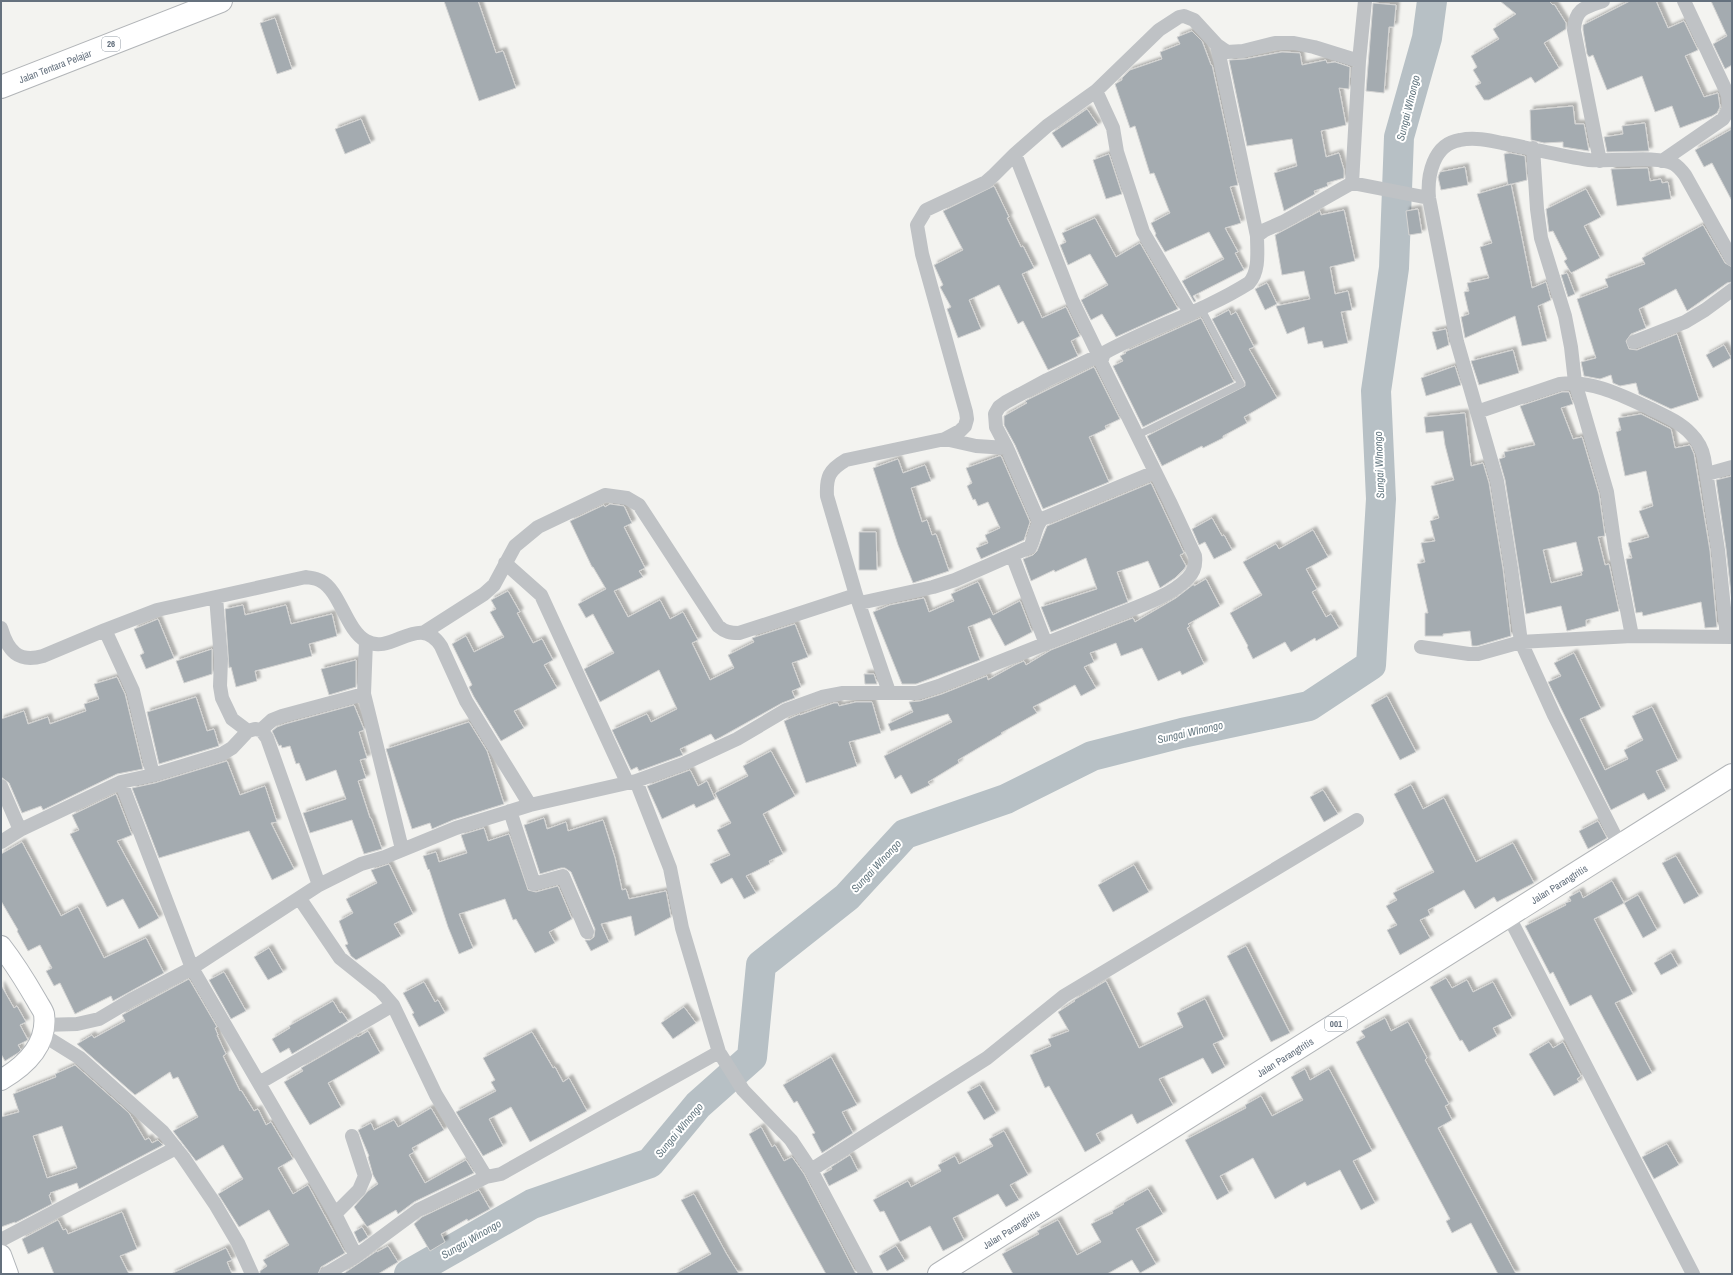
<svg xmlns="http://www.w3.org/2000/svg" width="1733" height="1275" font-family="'Archivo Narrow',sans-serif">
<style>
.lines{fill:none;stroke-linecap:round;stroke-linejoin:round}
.river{stroke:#b7c0c5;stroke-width:30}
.building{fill:#a4abb0;stroke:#d4d4d3;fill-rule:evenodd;filter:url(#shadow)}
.secondary-casing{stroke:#b1b5b9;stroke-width:22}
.primary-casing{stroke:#b2b5b8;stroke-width:24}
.lane{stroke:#bfc2c5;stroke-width:7}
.street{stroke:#bfc2c5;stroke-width:14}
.secondary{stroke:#fff;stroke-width:20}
.primary{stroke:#fff;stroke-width:22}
.labels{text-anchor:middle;stroke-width:4;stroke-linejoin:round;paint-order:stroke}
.shield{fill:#fff;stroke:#939ca5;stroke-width:1}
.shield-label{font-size:9px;font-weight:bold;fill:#65717e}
.street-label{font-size:10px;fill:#65717e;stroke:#fff}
.water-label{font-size:11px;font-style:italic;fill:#667982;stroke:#fff}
</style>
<defs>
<filter id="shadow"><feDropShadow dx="3.5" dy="-3.5" stdDeviation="1" flood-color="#0004"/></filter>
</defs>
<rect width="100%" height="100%" fill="#f3f3f0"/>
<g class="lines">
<path class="river" d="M409 1274 532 1204 650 1163 698 1105 752 1057 761 965 847 897 905 834 1006 799 1092 756 1182 733 1309 706 1371 665 1381 499 1376 391 1394 268 1399 137 1427 38 1432 1"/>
</g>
<path class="building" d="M444 1H478L496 53 503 51 516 88 479 101Z
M1500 1H1549L1553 5 1554 4 1566 23V29L1544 43 1559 68 1535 83 1531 77 1489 100H1484L1475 86 1481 83 1473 70 1477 67 1471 56 1499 39 1493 29 1516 14Z
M1630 1H1656L1668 28 1684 21 1698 50 1685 56 1704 97 1718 93 1720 107 1717 113 1712 116 1680 128 1672 106 1655 112 1642 76 1607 90 1593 55 1589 57 1587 54 1583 30V25Z
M1711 1H1732V65L1725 69 1713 44 1727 36Z
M1373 3 1396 5 1394 27H1389L1384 93 1366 91Z
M275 18 292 69 277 74 260 23Z
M1192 31 1202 41 1211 65H1212L1238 185 1230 187 1241 223 1225 228 1238 252 1235 253 1244 270 1193 296 1196 301 1194 302 1182 281 1224 259 1209 232 1165 252 1155 235 1156 234 1151 223 1170 213 1154 173 1150 174 1135 126 1130 128 1115 84 1122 80V78L1130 70 1162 59 1160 52 1180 44 1177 37Z
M1282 52 1300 53 1302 65 1326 60 1327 63 1335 62 1350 67 1349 89 1339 88 1346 125 1321 131 1326 157 1339 153 1344 170V178L1327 183 1328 186 1314 191 1315 194 1284 211 1274 173 1297 166 1292 139 1247 146 1229 60 1245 59Z
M1573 106 1575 124H1584L1589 151 1563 147V142L1544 143 1531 140 1530 110Z
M1087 109 1098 125 1062 148 1052 133Z
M361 119 371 143 345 154 335 129Z
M1645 123 1649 151 1607 152 1604 137 1623 134 1622 126Z
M1732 129V201L1712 163 1704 167 1695 150Z
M1510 153 1525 156 1527 180 1508 185 1504 154Z
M1109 154 1122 194 1106 199 1093 160Z
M1465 167 1468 185 1441 190 1438 177 1440 172Z
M1648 168 1650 181 1661 179 1662 183 1668 182 1671 199 1617 206 1611 169Z
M1511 184 1532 288 1546 282 1551 300 1538 306 1547 341 1522 346 1515 316 1465 338 1461 317 1469 314 1464 292 1469 291 1467 283 1489 278 1480 247 1492 243 1477 194Z
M994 186 1009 217 1007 218 1021 247 1023 246 1034 268 1022 274 1042 318 1066 307 1080 336 1071 341 1078 356 1048 370 1023 321 1018 324 999 285 969 300 981 329 958 338 947 309 951 307 940 287 943 285 934 265 963 250 943 211Z
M1586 189 1601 217 1584 226 1600 258 1571 273 1564 261 1567 259 1553 231 1549 232 1546 209Z
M1418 209 1422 233 1409 235 1406 211Z
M1344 210 1355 261 1330 267 1335 294 1348 291 1352 310 1341 312 1348 343 1324 348 1322 341 1308 344 1304 327 1287 334 1276 306 1310 299 1304 271 1282 275 1275 235 1320 211 1321 215Z
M1095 218 1116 257 1140 243 1178 309 1116 337 1102 314 1091 320 1081 300 1108 285 1090 254 1068 265 1060 245 1066 242 1062 233Z
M1703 225 1725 263 1732 267V282L1727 283 1687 311 1676 289 1639 309 1646 328 1631 334 1626 341 1629 349 1637 350 1677 334 1699 400 1671 409 1639 394 1636 383 1620 386 1613 383 1611 375 1600 379 1584 376 1581 362 1596 358 1577 299 1608 287 1605 279 1645 264 1642 258Z
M1567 273 1575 294 1568 297 1561 275Z
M1267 283 1277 304 1265 310 1255 289Z
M1229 310 1231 315 1236 312 1254 347 1249 349 1277 398 1244 417 1247 423 1223 436V438L1203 448 1202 446 1162 466 1147 436 1245 386V382L1212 319Z
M1201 318 1234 382 1143 427 1113 366 1123 361 1120 356 1126 353 1125 352Z
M1446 329 1449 345 1437 350 1432 332Z
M1724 345 1731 358 1713 368 1706 355Z
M1513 350 1519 373 1479 385 1471 361Z
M1455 366 1461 385 1426 396 1421 378Z
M1094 367 1120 419 1105 426 1106 429 1089 437 1109 482 1043 509 1015 445 1004 425V416L1027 403 1025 401Z
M1562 392H1569L1573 404 1561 408 1573 439 1582 437 1599 494 1605 536 1598 537 1605 565 1609 564 1619 611 1586 620V626L1567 631 1561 606 1526 614 1505 480 1499 459 1505 457 1504 452 1535 445 1520 406ZM1576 542 1583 571 1581 572 1582 575 1551 583 1543 550Z
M1465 413 1471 466 1483 463 1489 483 1503 569 1511 636 1477 646H1472L1470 631 1443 634V636H1425V613H1428L1417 564 1425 562 1421 543 1435 541 1430 521 1439 518 1431 486 1454 480 1445 445 1443 431 1426 433 1424 417Z
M1641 414 1671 429 1675 448 1690 445 1694 454 1710 551 1717 627 1705 628 1701 602 1643 616 1642 612 1636 613 1626 559 1632 558 1628 543 1649 537 1639 511 1653 506 1646 471 1625 476 1616 432 1621 430 1618 418Z
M999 456H1001L1030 522 1024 540 981 559 976 548 988 543 985 535 1000 528 988 502 978 506 975 499 973 500 967 486 972 483 966 468Z
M898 459 903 473 925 465 931 481 911 488 922 522 927 520 932 535 936 534 949 571 913 583 898 545 873 468Z
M1732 476V603L1726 549 1716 480Z
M1151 483 1184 553 1180 555 1186 566 1184 569 1175 578 1160 588 1148 561 1117 572 1128 602 1051 632 1041 607 1097 589 1086 558 1055 572 1054 570 1031 581 1023 559 1033 555 1037 551 1047 526Z
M610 504 624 506 632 523 624 527 645 568 639 571 643 577 614 591 628 617 660 600 670 619 683 612 698 640 692 643 710 680 734 668 728 655 754 642 752 638 795 624 808 657 792 663 801 687 792 691 795 698 782 703 721 737 715 740 711 734 680 749 683 755 639 771 637 767 631 770 612 730 647 714 651 722 677 709 659 670 600 702 584 669 614 653 593 614 586 618 578 604 606 589 593 567H592L570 521 604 505 605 507Z
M1212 518 1222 536 1224 535 1232 550 1214 559 1205 542 1199 545 1192 529Z
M1313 530 1328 557 1306 569 1317 589 1312 592 1326 617 1331 614 1339 628 1316 641 1315 638 1291 652 1285 642 1253 659 1247 647 1248 646 1230 613 1262 595 1243 562 1276 544 1279 549Z
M859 532H876L877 570H859Z
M1206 579 1220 606 1188 624 1190 626 1187 628 1204 664 1182 675 1180 671 1158 681 1142 648 1121 656 1116 643 1090 653 1094 662 1084 667 1096 688 1081 696 1075 685 1033 707 1037 713 1001 733 1002 734 958 760 959 763 928 782 930 785 911 794 901 775 895 779 884 756 952 722 948 714 891 731 888 724 913 712 909 702 920 701 942 694 987 676 988 680 1015 665 1024 661 1026 665 1051 650 1112 626 1133 618 1135 622 1176 598 1194 584V586Z
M978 582 993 615 1020 601 1032 632 1005 646 990 618 968 627 980 660 916 684H902L873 612 890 605 924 598 929 612 954 601 951 594Z
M508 591 520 612 517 613 533 643 542 639 553 660 544 665 557 688 514 711 524 728 501 741 474 697 469 687 472 685 452 644 466 636 474 652 504 637 490 612 496 609 491 600Z
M243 605 245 615 286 605 291 624 332 614 337 636 309 644 312 656 255 671 257 681 236 687 231 667 229 668 225 609Z
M158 619 174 658 146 669 140 655 144 653 134 629Z
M212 649V674L184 683 176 661Z
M1574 653 1601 709 1580 719 1605 770 1628 759 1624 750 1643 740 1632 716 1652 707 1678 761 1656 771 1666 791 1648 800 1644 793 1611 810 1548 682 1561 676 1554 663Z
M356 660V687L329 695 321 669Z
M864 674H874L877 684H865Z
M117 677 125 694 143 769 117 774 43 810 41 806 22 813 9 783 1 777V719L24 711 28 724 48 717 50 724 86 711 84 704 99 699 94 684Z
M1387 696 1416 752 1400 760 1371 705Z
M196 697 207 731 214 729 219 746 159 764 147 712Z
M856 702H872L881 733 849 742 857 766 806 783 784 721 800 714V715L834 703H838L839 706Z
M354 705 363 727 364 730 359 732 367 758 360 760 366 778 358 781 370 818H371L382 849 364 854 352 820 310 833 303 813 346 799 336 770 306 781 299 763 296 764 290 746 282 748 281 745 279 746 272 731 277 727 285 724Z
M469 722 487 751 504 804 453 820 432 829 430 823 412 829 386 749Z
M771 751 795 796 763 814 783 854 769 861 770 864 746 876 756 893 744 899 732 878 721 884 710 864 730 855 717 830 731 823 715 793 748 776 743 766Z
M227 761 240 795 265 786 277 822 271 823 294 869 272 880 249 831 159 858 132 788 155 783Z
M690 770 698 786 707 781 715 799 696 808 694 804 662 819 647 786Z
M1411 785 1423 809 1444 798 1476 862 1513 843 1534 883 1497 902 1494 897 1475 909 1464 890 1428 910 1430 915 1420 920 1430 938 1400 955 1387 930 1397 925 1386 906 1397 900 1393 893 1434 872 1394 794Z
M1323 790 1338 814 1324 822 1310 797Z
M116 794 132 835 117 841 159 918 139 929 123 899 107 907 70 834 79 830 72 815Z
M544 818 547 829 566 822 568 831 603 820 615 858 622 890 626 889 629 899 666 891 671 917 635 936 631 916 601 924 609 942 591 951 585 940H590L594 937 595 929 571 872 565 868H561L540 874 524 825Z
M1598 821 1607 838 1588 849 1579 831Z
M484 828 488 841 509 834 528 890 536 892 558 886 572 919 549 932 555 943 535 953 516 919 513 920 505 899 459 914 473 948 459 954 448 927 429 869 428 870 423 856 436 852 439 862 467 853 461 835Z
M22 842 61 916 78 907 104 958 146 938 164 973 113 1001 111 996 75 1014 60 983 54 986 46 971 52 968 40 945 28 951 17 931 18 930 1 901V854Z
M1676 856 1699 896 1684 904 1662 863Z
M389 864 413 914 394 924 401 936 356 960 351 956 345 945 348 944 339 921 353 913 346 899 377 883 371 870Z
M1134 865 1149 892 1113 912 1098 885Z
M1612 881 1624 903 1638 895 1657 930 1643 938 1624 903 1594 919 1633 994 1615 1003 1652 1073 1637 1081 1591 995 1570 1006 1553 972 1550 974 1525 926 1566 905 1565 903 1571 901 1569 897 1580 891 1583 898Z
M1246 946 1290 1033 1271 1042 1227 956Z
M269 948 283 972 268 980 254 957Z
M1671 953 1678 966 1661 975 1654 963Z
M224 972 246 1011 231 1019 209 980Z
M1446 978 1452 988 1467 980 1473 992 1493 982 1512 1018 1493 1028 1497 1036 1469 1052 1462 1040 1460 1041 1430 987Z
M189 979 217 1027 215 1028 218 1035H217L226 1054 223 1056 240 1091 241 1090 254 1111 258 1109 266 1125 271 1122 293 1159 278 1168 293 1194 308 1185 345 1253 321 1267 318 1274H260V1271L267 1266 263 1260 289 1245 269 1210 239 1227 218 1194 243 1179 223 1145 196 1161 173 1131 198 1117 178 1077 173 1079 170 1072 135 1095 77 1044 92 1035 94 1038 125 1021 122 1015Z
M1106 981 1139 1048 1183 1027 1177 1013 1205 999 1224 1039 1213 1044 1225 1067 1212 1074 1203 1058 1159 1079 1173 1105 1137 1124 1132 1114 1096 1134 1101 1143 1085 1152 1049 1086 1045 1088 1030 1055 1051 1046 1048 1039 1069 1031 1058 1012 1075 1001 1074 1000Z
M424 982 435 1002 438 1000 445 1013 419 1027 412 1014 414 1013 403 993Z
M1 985 14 1008 17 1006 26 1022 20 1025 28 1040 18 1045 21 1050 18 1053 5 1061 1 1054Z
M333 1001 340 1013 342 1012 348 1021 292 1054 289 1048 280 1053 272 1039 290 1028 289 1026Z
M684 1007 696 1023 673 1039 661 1023Z
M1385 1018 1391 1031 1408 1022 1427 1058 1425 1060 1449 1104 1445 1106 1452 1120 1438 1128 1516 1274H1498L1471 1223 1452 1233 1446 1221 1450 1219 1356 1042 1365 1037 1361 1031Z
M368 1031 380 1053 328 1083 341 1107 310 1125 284 1082 303 1071 301 1068 357 1036 358 1037Z
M532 1032 553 1068 555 1067 563 1082 569 1078 587 1111 530 1142 511 1107 489 1119 503 1146 483 1156 456 1112 496 1091 491 1082 495 1080 483 1058Z
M1549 1042 1553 1048 1563 1042 1581 1076 1577 1079 1579 1082 1554 1096 1529 1054Z
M831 1057 857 1105 842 1112 853 1133 822 1153 812 1134 815 1133 797 1101 794 1103 783 1085Z
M75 1065 129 1113 145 1140 149 1138 152 1143 158 1140 163 1145 81 1188 79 1189 77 1183 50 1193 51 1194 49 1195 52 1204 15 1223V1222L1 1227V1117L19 1112 13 1094 56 1077 55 1074ZM62 1126 77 1168 47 1178 33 1136Z
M1305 1069 1310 1080 1329 1069 1346 1101 1372 1151 1353 1161 1375 1203 1361 1210 1340 1170 1307 1186 1305 1182 1275 1199 1253 1158 1220 1176 1229 1193 1217 1200 1185 1140 1246 1108 1245 1105 1261 1096 1272 1116 1303 1100 1291 1077Z
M980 1085 996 1113 984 1120 967 1092Z
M431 1108 444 1130 412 1148 414 1152 409 1155 425 1183 466 1160 474 1173 414 1202 398 1214 396 1210 367 1227 354 1207 368 1191 378 1184 373 1175 368 1157 369 1156 358 1130 371 1123 374 1130 394 1120 398 1127Z
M761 1127 772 1147 775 1145 784 1161 792 1157 804 1174 856 1274H826L749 1134Z
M1004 1131 1028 1175 1010 1185 1019 1200 1006 1207 998 1194 953 1218 964 1240 943 1251 930 1226 900 1242 884 1211 880 1212 873 1200 908 1181 911 1187 941 1171 938 1165 955 1156 959 1164 993 1146 989 1139Z
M1667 1144 1679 1165 1654 1179 1642 1157Z
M850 1155 858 1171 829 1186 823 1174 832 1169 831 1167Z
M1148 1189 1163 1214 1136 1229 1156 1264 1140 1273 1132 1260 1107 1274H1013L1002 1254 1039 1234 1037 1231 1058 1220 1077 1255 1101 1242 1091 1224 1113 1213 1112 1211 1124 1204 1123 1203Z
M479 1190 490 1209 468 1221 467 1219 441 1234 445 1242 430 1251 414 1224 422 1217Z
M694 1194 726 1253 739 1274H675L711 1254 681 1200Z
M122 1212 137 1249 120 1256 129 1274H54L43 1247 28 1254 22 1239 58 1220 63 1230 66 1229 68 1234Z
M362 1227 368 1237 359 1243 354 1232Z
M388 1246 398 1262 378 1274H343L377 1251V1252Z
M896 1246 905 1261 887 1271 879 1256Z
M226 1248 232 1260 227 1262 232 1274H171Z"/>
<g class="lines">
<g class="secondary-casing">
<path id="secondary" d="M1 946C15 964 26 982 37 1001 39 1005 43 1010 44 1014 48 1045 25 1066 1 1080
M1 1255 8 1274"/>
</g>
<g class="primary-casing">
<path id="primary" d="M1 87 221 1
M939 1274 1732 775"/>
</g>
<path class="lane" d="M1138 435 1241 384 1201 308"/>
<path class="street" d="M1217 45 1257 236
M1096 91 1113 128 1117 152 1143 232 1191 314
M1533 148 1537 209 1541 238 1565 316 1571 347 1575 382 1607 492 1615 548 1632 636
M1015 154 1072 300 1099 356
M1600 161 1574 30C1575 9 1585 7 1603 1
M1662 161 1723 119 1729 109 1728 95 1684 1
M1352 183 1359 61 1365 1
M1634 342 1685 322 1705 310 1732 290
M1477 412 1560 384C1592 380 1621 395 1649 408 1663 415 1680 422 1691 434 1698 441 1702 448 1704 458L1718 550 1727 637
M945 439 976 446 1007 448
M1707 474 1732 467
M1039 522 1007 448 996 427 995 414 999 407 1006 402 1047 380 1104 353
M1012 555 1046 644
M505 563 541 595 627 782
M216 597 221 659 220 686 222 698 232 719 248 731
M860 603 933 587 955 580 1030 547C1035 538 1035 526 1042 519L1155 472
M1 628C8 651 18 663 43 656L105 630 157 610 306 577C311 578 316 578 321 581 340 591 346 630 366 641 392 656 419 612 441 646L466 701 530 805
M105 630 133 691 153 775
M423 633 484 594 494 585 515 546 538 527 605 495 627 498 639 505 718 626C725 632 730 633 739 633L856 595
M1421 647 1469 654H1478L1521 642 1632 636 1732 637
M889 692 856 595 827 496C826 477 829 470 846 460L945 439 960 431 965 426 967 419 966 412 922 254 917 225 926 210 986 182 994 175 1015 154 1047 126 1096 91 1159 30 1179 17 1184 16 1194 20 1217 45 1227 52 1243 51 1275 43H1294L1314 47 1359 61
M364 694 402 849
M261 730 272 720 282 716 364 694 366 641
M636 781 670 868 682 928 719 1052 743 1090 791 1140 811 1170 866 1274
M121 782 192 968 335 1214 356 1256
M1 786 20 830
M510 811 534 884 563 876 587 932
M1 842 20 830 121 782 153 775 222 754 232 748 248 731 255 729 261 730 267 738 319 885
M1620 846 1554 715 1521 642 1511 568 1497 481 1457 342 1429 198C1427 176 1433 144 1460 140 1474 137 1488 140 1502 143 1531 148 1560 156 1589 160 1610 162 1659 155 1674 164 1679 167 1682 171 1685 175L1732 259
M300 899 340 958 380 990 393 1005 436 1095 486 1177
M1508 915 1693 1274
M43 1025 77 1024 99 1019 131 1000 192 968 319 885 361 864 385 857 456 828 530 805 636 781 683 764 737 739 786 710 822 697 843 693H917L939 686C996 663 1053 641 1109 618 1134 608 1170 597 1188 578 1194 572 1196 564 1195 556L1170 502 1101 362 1104 353C1151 327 1203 312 1249 283 1260 271 1257 251 1257 236L1265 230 1283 222 1352 183 1429 198
M43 1035 80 1058 163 1132 183 1157 215 1204 238 1243 252 1274
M259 1083 393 1005
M811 1170 987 1058 1064 996 1357 820
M335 1214 359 1190 365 1176 352 1136
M1 1240 176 1148
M326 1274 356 1256 418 1210 486 1177 501 1174 719 1052"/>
<use href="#secondary" class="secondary"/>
<use href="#primary" class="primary"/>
</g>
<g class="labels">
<g class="shield">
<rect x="102" y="37" width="18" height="14" rx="3"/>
<rect x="1325" y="1017" width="22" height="14" rx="3"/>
</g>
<g class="shield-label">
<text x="111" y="47">26</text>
<text x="1336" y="1027">001</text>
</g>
<g class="street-label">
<text transform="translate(55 66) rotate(-21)" y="4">Jalan Tentara Pelajar</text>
<text transform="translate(1559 884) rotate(-32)" y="4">Jalan Parangtritis</text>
<text transform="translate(1285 1057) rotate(-32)" y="4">Jalan Parangtritis</text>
<text transform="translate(1011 1229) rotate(-32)" y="4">Jalan Parangtritis</text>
</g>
<g class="water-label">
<text transform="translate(1408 108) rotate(-76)" y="4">Sungai WInongo</text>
<text transform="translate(1379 465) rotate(-92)" y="4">Sungai WInongo</text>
<text transform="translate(1190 732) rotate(-13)" y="4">Sungai WInongo</text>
<text transform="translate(876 866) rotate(-47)" y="4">Sungai WInongo</text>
<text transform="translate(679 1130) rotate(-50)" y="4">Sungai WInongo</text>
<text transform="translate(471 1239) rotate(-30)" y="4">Sungai Winongo</text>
</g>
</g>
<rect width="1733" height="1275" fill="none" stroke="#65717e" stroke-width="4"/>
</svg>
